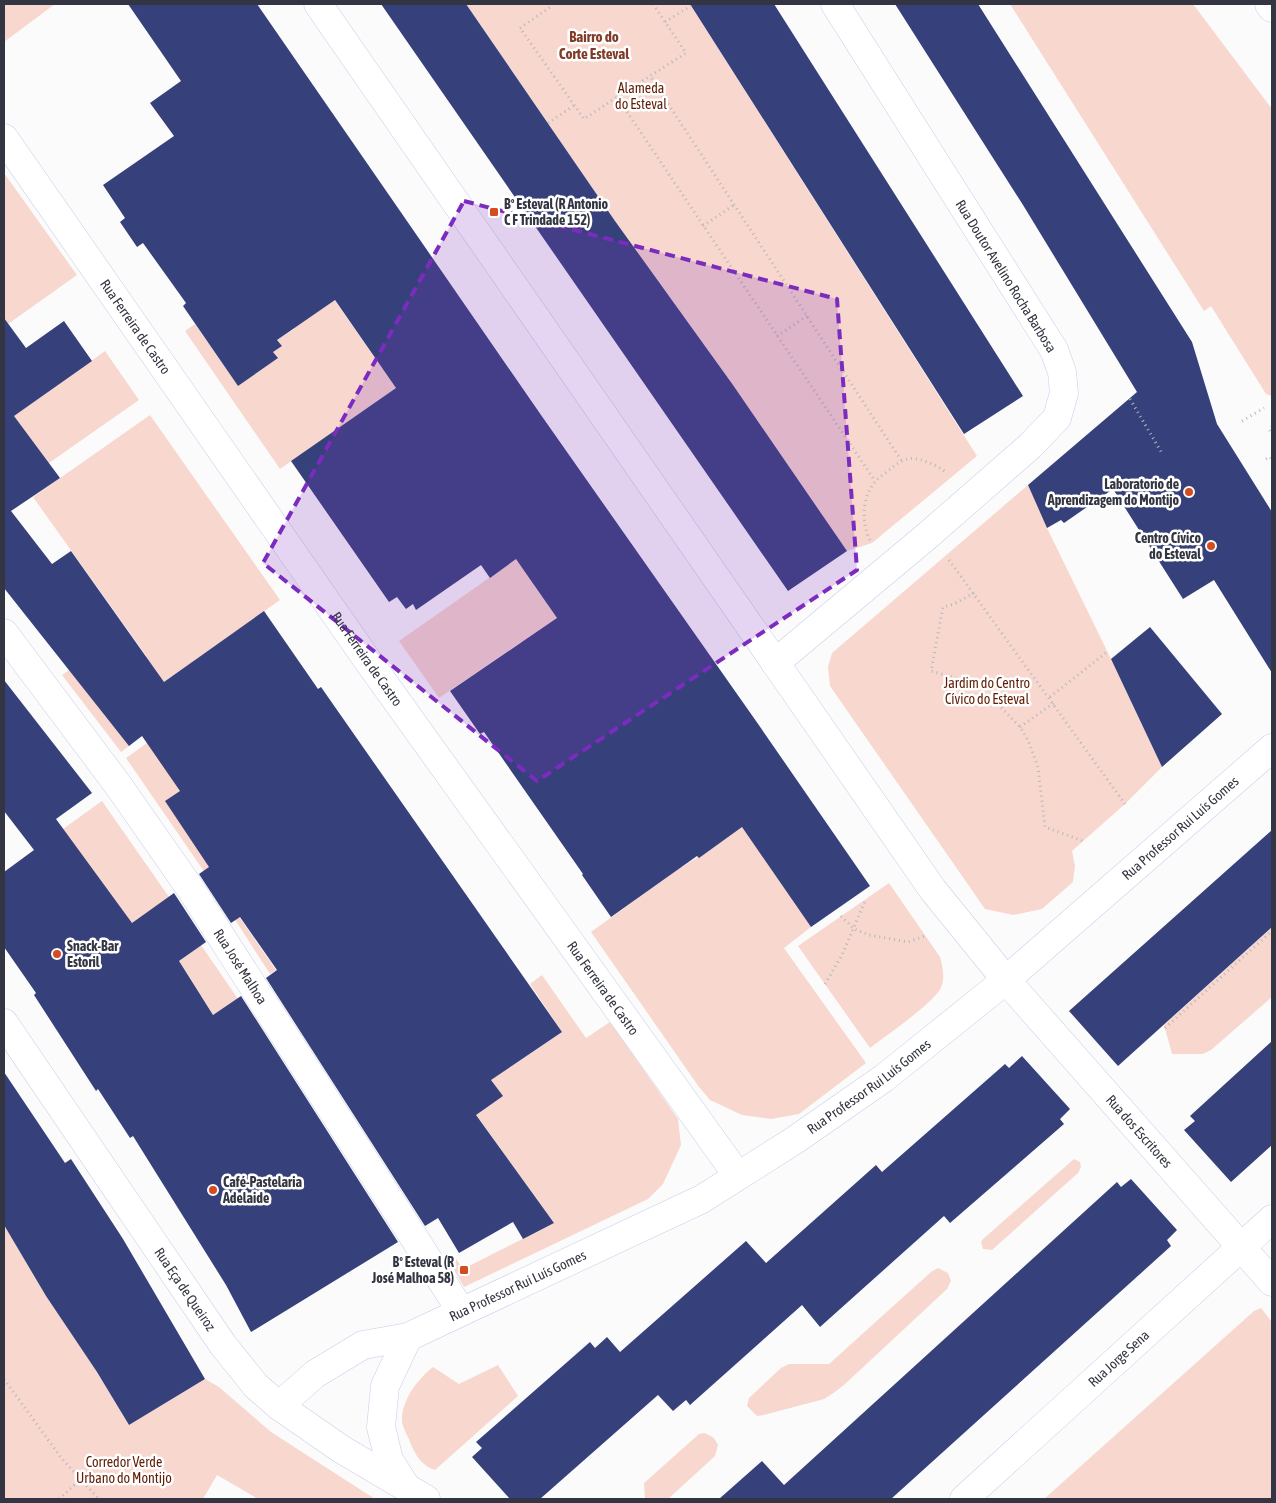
<svg xmlns="http://www.w3.org/2000/svg" width="1276" height="1503" font-family="'Asap Condensed',sans-serif">
<style>
.green{fill:#f8d8ce}
.building{fill:#36417b}
.lines{fill:none;stroke-linecap:round;stroke-linejoin:round}
.minor-casing{stroke:#c6ceeb;stroke-width:29}
.path{stroke:#b6b7bb;stroke-width:3;stroke-dasharray:1 4;stroke-linecap:butt}
.minor{stroke:#fff;stroke-width:28}
.marked{fill:#7b2cbf;fill-opacity:0.2;stroke:#7b2cbf;stroke-width:4;stroke-dasharray:10 6;stroke-linejoin:round}
.poi-dot{fill:#d44c1f;stroke:#fff;stroke-width:2}
.labels{text-anchor:middle;stroke-width:5;stroke-linejoin:round;paint-order:stroke}
.park-label{font-size:14px;fill:#601d06;stroke:#fff}
.poi-label{font-size:14px;font-weight:bold;fill:#333642;stroke:#fff;text-anchor:start}
.street-label{font-size:14px;fill:#333642;stroke:#fff}
.neighbourhood-label{font-size:15px;font-weight:bold;fill:#803c28;stroke:#fff}
</style>
<rect width="100%" height="100%" fill="#fbfbfb"/>
<path class="green" d="M4 4H55L4 42Z
M466 4H690L977 456 872 543 847 551 733 385 615 221Z
M1010 4H1193L1272 109V396L1266 394 1211 306 1204 311Z
M4 173 77 275 8 324 4 318Z
M324 285 396 388 280 469 185 331 195 324 238 386 277 358 273 352 282 346 277 340 294 329 275 301Z
M105 351 139 400 49 463 18 478 4 459V423Z
M150 415 280 600 195 660 184 710 144 664 129 746 121 752 62 675 115 639 147 657 33 497Z
M1028 485 1047 528 1111 659 1162 767 1125 804 1072 851 1075 866 1073 882 1042 909 1013 915 985 909 830 686 828 667 832 653Z
M534 526V585L586 660 551 686 521 642 439 698 399 641 516 559Z
M147 743 217 839 211 876 276 970 270 974 201 867 126 758Z
M102 801 169 897 114 937 49 839Z
M725 802 811 927 784 948 866 1063 799 1114 771 1119 742 1115 710 1100 699 1087 591 932 677 870 714 847Z
M889 883 940 957C943 967 945 978 941 988 932 1004 887 1035 870 1048L798 946Z
M1272 927V997L1211 1050 1203 1054H1172L1164 1025Z
M201 945 238 999 213 1015 201 996 179 1011 157 978Z
M542 975 586 1038 610 1022 678 1119 681 1145 663 1184 648 1199 464 1287 451 1265 455 1257 463 1269 554 1223 480 1120 450 1140 426 1101 502 1096 491 1080 464 1029 497 1076 562 1032 530 984Z
M1074 1159 1080 1162 1081 1167 1078 1173 992 1250 983 1249 981 1242 983 1239Z
M4 1225 46 1296 97 1372 129 1425 205 1379 219 1387 271 1432 375 1499H258L217 1475 203 1499H4Z
M938 1268 948 1273 951 1281 947 1289 844 1385 832 1394 824 1399 764 1415 757 1416 747 1406 749 1398 781 1368 789 1364H829L931 1272Z
M1261 1308 1272 1322V1499H1044L1254 1311Z
M498 1365 518 1396 435 1470C422 1466 415 1455 410 1442 408 1436 402 1427 402 1420 402 1399 418 1379 433 1367L459 1384Z
M705 1433 714 1438 718 1445 715 1456 668 1499H645L644 1483 699 1434Z"/>
<path class="building" d="M128 4H257L541 415 756 721 870 886 811 927 742 827 699 858 697 856 611 917 582 875 583 874 484 732 480 734 450 691 557 618 516 559 490 578 481 565 416 610 413 604 406 609 397 597 389 602 291 461 396 388 335 300 277 340 282 346 273 352 278 358 238 386 183 306 186 303 143 243 137 247 120 222 125 218 103 185 174 136 150 103 181 81Z
M381 4H466L615 221 733 385 847 551 788 591Z
M690 4H774L1023 396 964 434Z
M895 4H978L1192 342 1217 424 1272 512V673L1214 580 1183 599 1113 489 1064 523 1061 520 1047 528 1028 485 1137 392 1023 205Z
M4 318 26 348 64 321 92 361 14 416 60 478 11 511 52 564 71 551 164 682 264 611 318 689 321 687 562 1032 491 1080 503 1096 476 1115 554 1223 523 1239 513 1222 459 1253 438 1218 425 1226 266 978 277 970 240 917 231 923 199 874 209 867 165 801 180 791 142 736 129 746 4 588Z
M1150 627 1222 714 1162 767 1111 659Z
M4 680 92 793 56 819 132 923 174 893 206 942 179 961 213 1015 241 996 398 1242 251 1332 226 1285 133 1136 130 1138 98 1089 96 1091 34 995 36 993 4 947V872L34 850 4 811Z
M1272 830V927L1118 1066 1069 1011Z
M1272 1041V1145L1231 1182 1184 1130 1195 1121 1190 1116Z
M1022 1056 1070 1109 1060 1119 1064 1124 950 1223 944 1216 820 1327 802 1305 690 1405 686 1400 673 1411 658 1395 540 1499H510L472 1457 482 1448 476 1442 590 1342 595 1348 607 1337 620 1352 746 1241 766 1263 876 1165 882 1172 1005 1064 1009 1068Z
M4 1072 65 1163 71 1159 123 1239 205 1379 129 1425 97 1372 46 1296 4 1225Z
M1131 1179 1177 1230 1167 1240 1171 1246 891 1499H719L762 1461 784 1485 1117 1182 1121 1187Z"/>
<g class="lines">
<g class="minor-casing">
<g id="minor">
<path id="s1" d="M318 4 933 890 1006 980 1272 1282"/>
<path d="M1269 4 1272 8"/>
<path id="s2" d="M4 138 368 661 738 1176"/>
<path id="s3" d="M4 633 118 785 192 891 461 1311"/>
<path d="M775 663 927 536 1030 446 1057 418 1064 393 1062 372 1054 350 835 4"/>
<path id="s4" d="M4 1023 223 1345 256 1386 279 1406 341 1449 426 1499"/>
<path id="s5" d="M279 1406 315 1374 363 1345 408 1337 702 1199 795 1140 884 1078 1006 980 1272 748"/>
<path d="M406 1487 389 1460 381 1427 385 1386 408 1337"/>
<path id="s6" d="M964 1499 1272 1219"/>
</g>
</g>
<path class="path" d="M551 4 552 6 520 28 584 119 617 97 875 481
M653 4 686 53 650 76 901 460
M665 22 692 5
M617 97 650 76
M548 123 575 105
M703 226 734 205
M777 336 807 316
M1130 399 1163 455
M1242 421 1264 408
M1272 427 1269 429 1272 435
M1266 459 1270 457 1272 460
M870 540C861 523 862 495 876 481 879 477 884 474 888 471 902 459 909 455 927 462 934 465 942 468 947 474
M949 560 1125 804
M974 593 954 604 943 607 931 671 966 681 993 699 1020 727 1028 740 1038 767 1045 827 1083 841
M1050 697 1107 652
M1020 727 1054 703
M841 916 854 929 869 935 908 942 925 936
M825 984 842 955 866 899
M1165 1028 1272 931
M4 1379 62 1459 99 1499
M59 1499 81 1479"/>
<use href="#minor" class="minor"/>
</g>
<path class="marked" d="M464 201 837 299 857 570 537 781 263 563Z"/>
<g class="poi-dot">
<rect x="489" y="207" width="10" height="10" rx="2.5"/>
<circle cx="1189" cy="492" r="5"/>
<circle cx="1211" cy="546" r="5"/>
<circle cx="57" cy="954" r="5"/>
<circle cx="213" cy="1190" r="5"/>
<rect x="459" y="1265" width="10" height="10" rx="2.5"/>
</g>
<g class="labels">
<g class="park-label">
<text x="641" y="93">Alameda<tspan x="641" dy="16">do Esteval</tspan></text>
<text x="987" y="688">Jardim do Centro<tspan x="987" dy="16">Cívico do Esteval</tspan></text>
<text x="124" y="1467">Corredor Verde<tspan x="124" dy="16">Urbano do Montijo</tspan></text>
</g>
<g class="poi-label">
<text x="504" y="209">Bº Esteval (R Antonio<tspan x="504" dy="16">C F Trindade 152)</tspan></text>
<text x="1179" y="489" text-anchor="end">Laboratorio de<tspan x="1179" dy="16">Aprendizagem do Montijo</tspan></text>
<text x="1201" y="543" text-anchor="end">Centro Cívico<tspan x="1201" dy="16">do Esteval</tspan></text>
<text x="67" y="951">Snack-Bar<tspan x="67" dy="16">Estoril</tspan></text>
<text x="223" y="1187">Café-Pastelaria<tspan x="223" dy="16">Adelaide</tspan></text>
<text x="454" y="1267" text-anchor="end">Bº Esteval (R<tspan x="454" dy="16">José Malhoa 58)</tspan></text>
</g>
<g class="street-label">
<text transform="translate(1006 276) rotate(58)" y="5">Rua Doutor Avelino Rocha Barbosa</text>
<text dy="5" stroke="none"><textPath href="#s2" startOffset="230">Rua Ferreira de Castro</textPath></text>
<text dy="5" stroke="none"><textPath href="#s2" startOffset="635">Rua Ferreira de Castro</textPath></text>
<text dy="5" stroke="none"><textPath href="#s5" startOffset="1081">Rua Professor Rui Luís Gomes</textPath></text>
<text dy="5" stroke="none"><textPath href="#s3" startOffset="409">Rua José Malhoa</textPath></text>
<text dy="5" stroke="none"><textPath href="#s2" startOffset="1040">Rua Ferreira de Castro</textPath></text>
<text dy="5" stroke="none"><textPath href="#s5" startOffset="676">Rua Professor Rui Luís Gomes</textPath></text>
<text dy="5" stroke="none"><textPath href="#s1" startOffset="1396">Rua dos Escritores</textPath></text>
<text dy="5" stroke="none"><textPath href="#s5" startOffset="271">Rua Professor Rui Luís Gomes</textPath></text>
<text dy="5" stroke="none"><textPath href="#s4" startOffset="322">Rua Eça de Queiroz</textPath></text>
<text dy="5" stroke="none"><textPath href="#s6" startOffset="209">Rua Jorge Sena</textPath></text>
</g>
<g class="neighbourhood-label">
<text x="594" y="42">Bairro do<tspan x="594" dy="17">Corte Esteval</tspan></text>
</g>
</g>
<rect width="1276" height="1503" fill="none" stroke="#333642" stroke-width="10"/>
</svg>
